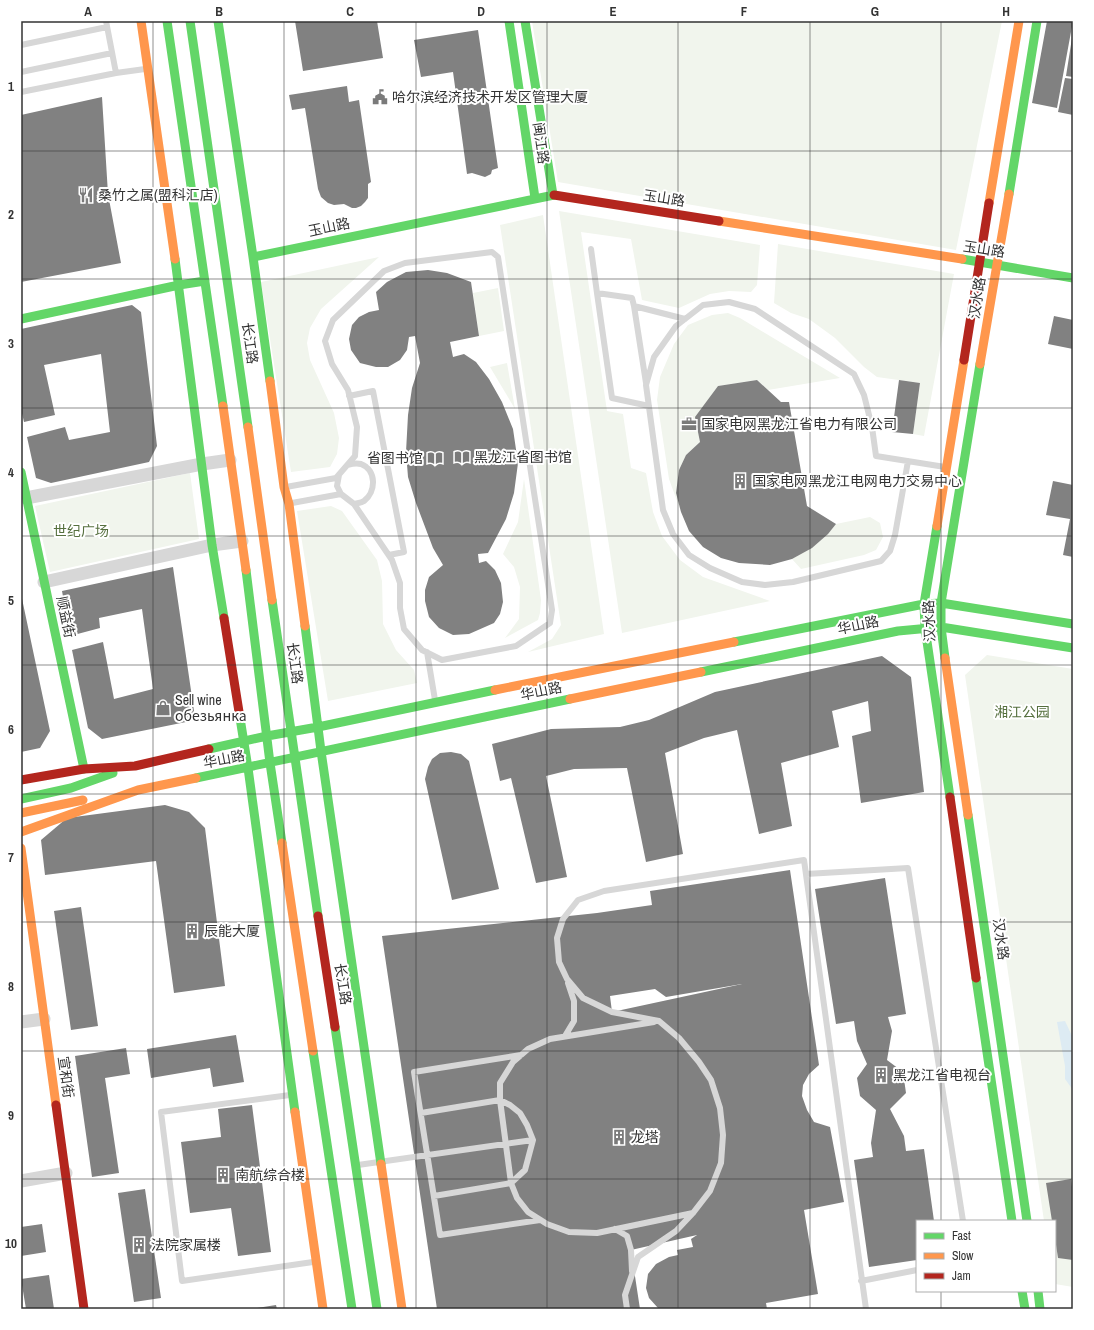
<svg xmlns="http://www.w3.org/2000/svg" width="1094" height="1330" font-family="'Archivo Narrow','Noto Sans SC',sans-serif">
<style>
.green{fill:#f1f5ed}
.water{fill:#ddebf3}
.building{fill:#818181;fill-rule:evenodd}
.lines{fill:none;stroke-linecap:round;stroke-linejoin:round}
.lane{stroke:#d7d7d7;stroke-width:6}
.street{stroke:#d7d7d7;stroke-width:13}
.fast{stroke:#63d668;stroke-width:9}
.slow{stroke:#ff974d;stroke-width:9}
.jam{stroke:#b3261e;stroke-width:9}
.grid{fill:none;stroke:#333;stroke-width:1;stroke-opacity:0.55}
.labels{text-anchor:middle;stroke-width:4;stroke-linejoin:round;paint-order:stroke}
.poi-label{font-size:14px;fill:#333;stroke:#fff;text-anchor:start}
.street-label{font-size:14px;fill:#333;stroke:#fff}
.park-label{font-size:14px;fill:#56703f;stroke:#fff}
.neatline{fill:none;stroke:#333;stroke-width:1.5}
.grid-label{font-size:13px;text-anchor:middle;font-weight:bold;fill:#333}
</style>
<rect width="100%" height="100%" fill="#fff"/>
<path class="green" d="M532 21H1002L956 250 558 182Z
M559 211 760 245 757 285 751 292 729 291 710 294 679 308 642 300 631 239 581 232 607 411 623 414 631 468 646 473 653 512 662 536 680 560 703 577 770 601 622 633Z
M543 215 604 634 528 652 552 639 561 625 500 225Z
M778 244 954 274 924 436 913 434 920 383 877 377 864 367 835 338 809 319 791 313 774 303Z
M379 257 321 309 310 328 307 343 310 360 334 413 339 438 337 454 330 467 291 472 261 282Z
M498 288 504 331 479 336 473 293Z
M728 313 740 318 840 378 768 390 757 380 718 386 696 417 700 442 686 455 679 470 676 493 681 512 669 479 657 400 660 377 674 344 688 325 712 315Z
M507 363 515 409 490 367Z
M190 473 199 539 50 572 35 506Z
M524 479 541 600 540 613 538 620 505 638 519 619 520 587 514 567 503 554 518 522Z
M331 506 342 511 377 560 382 581 383 624 396 650 414 670 417 683 328 701 297 511Z
M870 517 880 523 883 537 876 550 864 555 801 569 792 559C810 549 824 540 836 524Z
M987 655 1073 669V1287L1055 1284V1221H1044L965 675Z"/>
<path class="water" d="M1065 1021 1073 1038V1090L1065 1079V1066L1057 1022Z"/>
<path class="building" d="M295 21H377L383 58 303 71Z
M1047 21H1073L1057 108 1032 103Z
M478 30 498 168 492 170 491 174 485 177 472 173 467 174 453 72 421 77 414 40Z
M1072 38H1073V77L1066 76Z
M1065 78 1073 79V115L1058 112Z
M347 86 349 102 359 100 371 182 368 184V198L365 202 361 206 356 208H352L344 204 334 205 328 203 321 197 318 189 305 108 292 110 289 95Z
M102 97 108 194 121 263 21 282V115Z
M428 270 447 273 471 282 479 336 450 342 453 357 464 354 476 362 489 379 502 402 513 429 518 463 514 493 506 519 488 553 478 554 479 563 486 561 495 570 501 583 503 602 500 614 494 623 469 634 453 635 439 628 429 617 425 601V590L429 577 443 565 433 548 416 503 408 477 406 452 408 415 412 388 420 363 415 336 409 337 407 350 400 360 388 367H376L360 363 351 350 349 339 352 325 359 317 369 312 379 310 376 292 387 282 406 272Z
M132 305 141 312 157 446 149 462 51 483 36 478 27 437 65 427 69 440 110 432 101 354 44 365 55 415 24 422 21 409V329Z
M1054 316 1073 320V349L1048 344Z
M757 380 781 402H789L807 506 836 524 828 534 812 548 792 559 770 565 739 563 721 558 703 547 689 531 681 512 676 493 679 470 686 455 700 442 695 417 718 386Z
M899 380 920 383 913 434 892 432Z
M1053 481 1073 485V557L1063 555 1070 519 1046 515Z
M173 567 194 711 186 722 102 739 88 728 72 650 103 642 114 699 153 689 142 609 99 618 100 628 70 636 62 591Z
M21 594 50 731 40 748 21 752Z
M882 656 911 677 924 792 861 803 852 736 871 731 868 701 832 711 839 747 781 763 792 826 759 834 737 730 704 738 665 753 683 854 646 862 627 768 574 769 546 776 567 877 536 883 511 778 500 781 492 744 551 729 620 727 649 720 715 692Z
M451 752 461 754 469 761 499 889 452 900 425 779 428 767 432 759 440 753Z
M165 805 189 812 205 828 225 986 174 993 156 861 45 875 41 840 67 818Z
M790 870 819 1065 809 1074 803 1085 802 1096 807 1110 814 1122 830 1127 844 1202 804 1210 818 1294 766 1303 767 1309 658 1308 649 1298 646 1288 648 1274 656 1264 669 1257 678 1255 677 1250 693 1247 691 1239 697 1235 631 1250 640 1309H437L382 936 597 913 652 905 650 891ZM742 984 612 1012 610 996 655 989 666 997Z
M885 878 906 1014 888 1017 892 1031 887 1060 903 1072 906 1093 890 1109 904 1136 906 1151 924 1149 934 1221H917V1260L869 1267 854 1160 873 1157 871 1143 876 1110 860 1096 857 1078 867 1064 857 1041 854 1021 836 1024 815 889Z
M81 907 98 1026 71 1030 54 911Z
M236 1035 244 1082 213 1087 210 1068 151 1078 147 1049Z
M126 1048 130 1074 105 1078 119 1173 92 1177 75 1056Z
M252 1105 271 1252 238 1256 231 1208 190 1213 181 1142 221 1137 218 1109Z
M1071 1179 1073 1195V1260L1058 1258 1055 1238V1221H1052L1046 1183Z
M145 1189 161 1298 134 1302 118 1193Z
M42 1224 46 1252 21 1256V1227Z
M49 1275 54 1309H26L21 1279Z
M276 1305 277 1309H257V1308Z"/>
<g class="lines">
<path class="lane" d="M106 21 116 73
M21 45 107 27
M21 72 112 53
M21 92 116 73 145 69
M591 249 597 293 632 298 634 306
M597 293 612 398 649 406
M646 383 634 306 685 319
M349 396 373 391 404 552 389 555
M908 461 895 535 890 551 881 561 793 582 765 585 742 582 710 568 689 555 673 534 663 510 646 385 654 357 676 326 703 305 729 302 755 309 854 374 864 395 872 427 876 456 945 467
M348 465C351 464 357 463 361 464 377 470 376 492 364 501 361 503 357 503 354 504
M339 475 337 486 341 494
M286 487 336 478 355 456 357 427 348 390 332 364 325 341 333 320 384 271 405 263 492 252 498 257 552 610 550 623 516 646 442 660 422 650 404 629 400 608V583L392 560 354 504 341 494 292 503
M427 652 435 700
M806 874 908 868 963 1221
M565 1036 574 1021V1001L568 983
M521 1055 414 1072 440 1235 540 1220
M290 1095 161 1112 182 1281 313 1262
M500 1100 510 1105 520 1113 527 1125 533 1140 525 1170 511 1183Z
M421 1113 500 1100V1083L513 1062 528 1049 550 1039 654 1022
M358 1165 533 1140
M434 1196 511 1183 517 1198 528 1212 547 1224 569 1232 597 1233 693 1213
M615 1229 627 1236 631 1250 632 1271
M861 1281 917 1270
M627 1309 625 1295 638 1257 676 1231 693 1213 710 1191 721 1163 723 1135 720 1108 711 1080 699 1062 679 1038 659 1021 612 1012 583 998 567 979 559 962 557 938 563 919 578 900 604 891 804 860 866 1309"/>
<path class="street" d="M26 498 202 464 230 460
M44 582 212 545 242 541
M21 1022 44 1019
M21 1181 66 1173"/>
<path class="fast" d="M167 21 223 406
M190 21 248 427
M218 21 253 257 270 381
M509 21 535 198
M525 21 553 195
M1009 194 1037 21
M253 257 554 195
M175 259 212 545 224 618
M962 259 1073 278
M21 319 179 285 205 281
M21 472 84 769
M937 526 924 604 925 628 950 797
M246 570 270 763 282 843
M272 600 318 916
M305 626 321 751 381 1164
M734 642 924 604 941 603 1073 624
M945 658 941 627V603L980 364
M701 672 898 631 941 627 1073 648
M240 718 248 768 295 1112
M209 749 267 736 318 727 495 690
M196 778 570 699
M21 799 71 788 113 773
M968 815 1027 1221
M976 978 1012 1221
M335 1027 377 1309
M313 1051 352 1309
M1022 1291 1025 1309
M1038 1291 1040 1309"/>
<path class="slow" d="M141 21 175 259
M989 203 1019 21
M719 221 962 259
M980 364 1009 194
M270 381 284 487 289 504 305 626
M223 406 246 570
M248 427 272 600
M937 526 964 360
M945 658 968 815
M495 690 734 642
M570 699 701 672
M21 813 83 800
M21 832 138 790 196 778
M282 843 313 1051
M21 848 56 1105
M295 1112 323 1309
M381 1164 402 1309"/>
<path class="jam" d="M554 195 719 221
M964 360 989 203
M224 618 240 718
M21 780 84 769 135 766 209 749
M950 797 976 978
M318 916 335 1027
M56 1105 84 1309"/>
</g>
<path class="grid" d="M153 21V1309M284 21V1309M416 21V1309M547 21V1309M678 21V1309M810 21V1309M941 21V1221M21 151H1073M21 279H1073M21 408H1073M21 536H1073M21 665H1073M21 794H1073M21 922H1073M21 1051H1073M21 1179H1073M941 1291V1309"/>
<defs>
<g id="civic-bare" transform="scale(1.2)"><path d="M-.6-6.5H3V-4.5H.6V-3L4-1V1h2V6H-6V1h2V-1L-.6-3ZM-1.2 2.5V6h2.4V2.5Z" fill="#7a7a7a" stroke="#fff" stroke-width="2.5" paint-order="stroke"/></g>
<g id="restaurant-bare" transform="scale(1.2)"><path d="M-5-6h1v4h1v-4h1v4h1v-4h1v5L-1.5 .5V6h-2V.5L-5-1ZM5-6V6H3V1.5H1.5Q1.5-4 5-6Z" fill="#7a7a7a" stroke="#fff" stroke-width="2.5" paint-order="stroke"/></g>
<g id="office-bare" transform="scale(1.2)"><path d="M-6-3h4V-5.5h4V-3h4V5H-6ZM-1-4.5V-3h2v-1.5ZM-6 0V1H6V0Z" fill="#7a7a7a" stroke="#fff" stroke-width="2.5" paint-order="stroke"/></g>
<g id="library-bare" transform="scale(1.2)"><path d="M-6-4Q-3-5.5-.7-3.5V5Q-3 3-6 4ZM6-4Q3-5.5 .7-3.5V5Q3 3 6 4Z" fill="#7a7a7a" stroke="#fff" stroke-width="2.5" paint-order="stroke"/></g>
<g id="building-bare" transform="scale(1.2)"><path d="M-4-6H4V6H1V3H-1V6H-4ZM-2.5-4.3h1.7v1.8h-1.7ZM.8-4.3h1.7v1.8H.8ZM-2.5-1h1.7V.8h-1.7ZM.8-1h1.7V.8H.8Z" fill="#7a7a7a" stroke="#fff" stroke-width="2.5" paint-order="stroke"/></g>
<g id="shop-bare" transform="scale(1.2)"><path d="M-5-2.5h2.3a2.7 3.5 0 0 1 5.4 0H5L5.5 6h-11ZM-1.5-2.5h3a1.5 2.3 0 0 0-3 0Z" fill="#7a7a7a" stroke="#fff" stroke-width="2.5" paint-order="stroke"/></g>
</defs>
<g fill-rule="evenodd">
<use href="#civic-bare" x="380" y="97"/>
<use href="#restaurant-bare" x="86" y="195"/>
<use href="#office-bare" x="689" y="424"/>
<use href="#library-bare" x="462" y="457"/>
<use href="#library-bare" x="435" y="458"/>
<use href="#building-bare" x="740" y="481"/>
<use href="#shop-bare" x="163" y="708"/>
<use href="#building-bare" x="192" y="931"/>
<use href="#building-bare" x="881" y="1075"/>
<use href="#building-bare" x="619" y="1137"/>
<use href="#building-bare" x="223" y="1175"/>
<use href="#building-bare" x="139" y="1245"/>
</g>
<g class="labels">
<g class="poi-label">
<text x="392" y="102">哈尔滨经济技术开发区管理大厦</text>
<text x="98" y="200">桑竹之属(盟科汇店)</text>
<text x="701" y="429">国家电网黑龙江省电力有限公司</text>
<text x="474" y="462">黑龙江省图书馆</text>
<text x="423" y="463" text-anchor="end">省图书馆</text>
<text x="752" y="486">国家电网黑龙江电网电力交易中心</text>
<text x="175" y="705">Sell wine<tspan x="175" dy="16">обезьянка</tspan></text>
<text x="204" y="936">辰能大厦</text>
<text x="893" y="1080">黑龙江省电视台</text>
<text x="631" y="1142">龙塔</text>
<text x="235" y="1180">南航综合楼</text>
<text x="151" y="1250">法院家属楼</text>
</g>
<g class="street-label">
<text transform="translate(541 143) rotate(82)" y="5">闽江路</text>
<text transform="translate(664 198) rotate(9)" y="5">玉山路</text>
<text transform="translate(329 227) rotate(-12)" y="5">玉山路</text>
<text transform="translate(984 249) rotate(9)" y="5">玉山路</text>
<text transform="translate(977 298) rotate(-81)" y="5">汉水路</text>
<text transform="translate(250 343) rotate(82)" y="5">长江路</text>
<text transform="translate(66 617) rotate(78)" y="5">顺益街</text>
<text transform="translate(929 621) rotate(-92)" y="5">汉水路</text>
<text transform="translate(858 625) rotate(-12)" y="5">华山路</text>
<text transform="translate(295 663) rotate(82)" y="5">长江路</text>
<text transform="translate(541 691) rotate(-12)" y="5">华山路</text>
<text transform="translate(224 759) rotate(-11)" y="5">华山路</text>
<text transform="translate(1001 939) rotate(82)" y="5">汉水路</text>
<text transform="translate(343 984) rotate(81)" y="5">长江路</text>
<text transform="translate(66 1077) rotate(82)" y="5">宣和街</text>
</g>
<g class="park-label">
<text x="81" y="536">世纪广场</text>
<text x="1022" y="717">湘江公园</text>
</g>
</g>
<rect width="1094" height="1330" fill="none" stroke="#ffffff" stroke-width="44"/>
<rect x="916" y="1220" width="140" height="72" fill="#ffffff" stroke="#adadad"/>
<rect x="924" y="1233" width="20" height="6" fill="#63d668" stroke="#adadad"/>
<text x="952" y="1240" font-size="12" fill="#333333">Fast</text>
<rect x="924" y="1253" width="20" height="6" fill="#ff974d" stroke="#adadad"/>
<text x="952" y="1260" font-size="12" fill="#333333">Slow</text>
<rect x="924" y="1273" width="20" height="6" fill="#b3261e" stroke="#adadad"/>
<text x="952" y="1280" font-size="12" fill="#333333">Jam</text>
<rect x="22" y="22" width="1050" height="1286" class="neatline"/>
<g class="grid-label">
<text x="88" y="16">A</text>
<text x="219" y="16">B</text>
<text x="350" y="16">C</text>
<text x="481" y="16">D</text>
<text x="613" y="16">E</text>
<text x="744" y="16">F</text>
<text x="875" y="16">G</text>
<text x="1006" y="16">H</text>
<text x="11" y="91">1</text>
<text x="11" y="219">2</text>
<text x="11" y="348">3</text>
<text x="11" y="477">4</text>
<text x="11" y="605">5</text>
<text x="11" y="734">6</text>
<text x="11" y="862">7</text>
<text x="11" y="991">8</text>
<text x="11" y="1120">9</text>
<text x="11" y="1248">10</text>
</g>
</svg>
